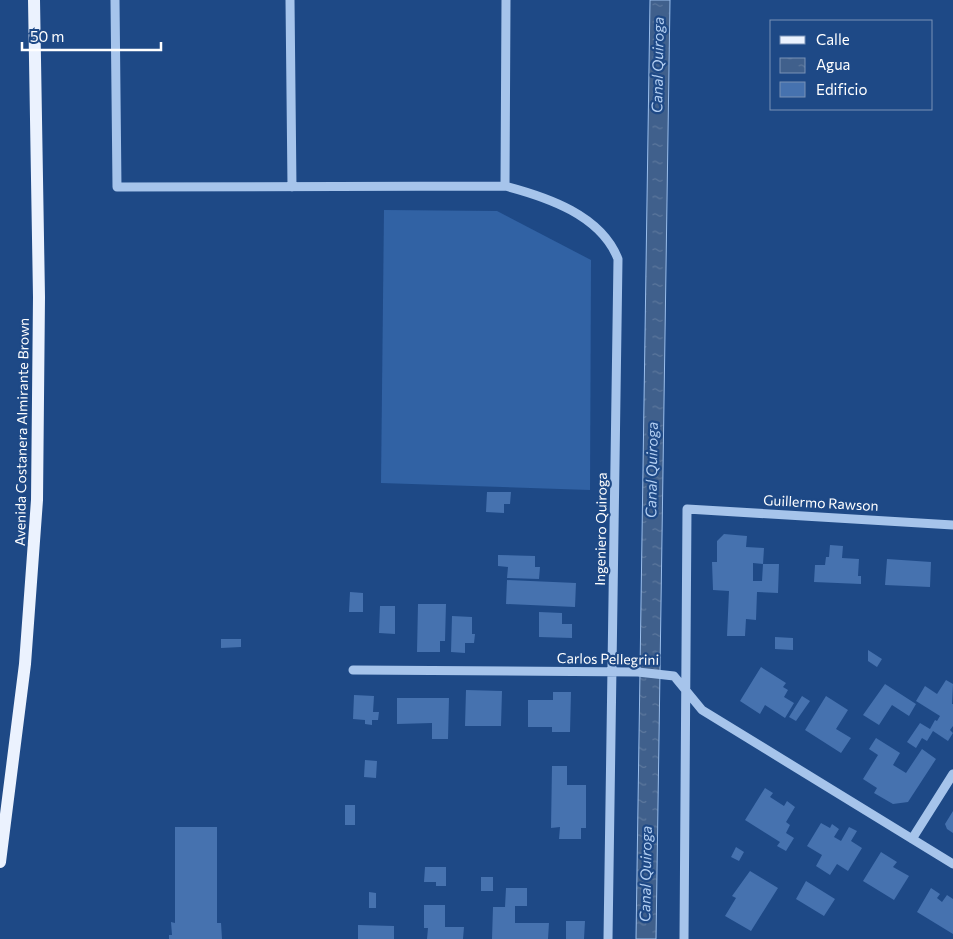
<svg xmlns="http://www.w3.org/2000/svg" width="953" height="939" font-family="Commissioner,sans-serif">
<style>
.garden{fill:#3162a4}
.water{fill:url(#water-ripples);stroke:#9abeec}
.building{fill:#4672af}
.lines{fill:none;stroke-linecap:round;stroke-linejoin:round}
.minor{stroke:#a6c4eb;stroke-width:9}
.major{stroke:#ebf2fe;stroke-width:12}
.labels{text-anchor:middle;stroke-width:4.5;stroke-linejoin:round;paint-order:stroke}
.street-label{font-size:14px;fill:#fff;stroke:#1e4986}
.water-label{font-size:15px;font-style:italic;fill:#b2cef2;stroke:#1e4986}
</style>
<defs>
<pattern id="water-ripples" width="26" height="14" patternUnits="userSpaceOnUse" patternTransform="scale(1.25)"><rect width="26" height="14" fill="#40608c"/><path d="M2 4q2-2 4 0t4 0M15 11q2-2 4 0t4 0" fill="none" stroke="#5d789d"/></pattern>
</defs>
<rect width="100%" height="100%" fill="#1e4986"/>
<path class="garden" d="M384 210 497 211 591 260 590 490 381 483Z"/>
<path class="water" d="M650 0H670L656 939H636Z"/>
<path class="building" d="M487 492H511L510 504H504V513L486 512Z
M724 534 747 536 746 547 764 548 763 564 753 563V581H762L763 564H779L778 593 757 592 756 620 746 619 745 636H727L729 591 713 590 712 562H717V541Z
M830 545 843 546 842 558 859 559 858 576H861V584L814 582 815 565H825L826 557H829Z
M498 555 535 556V567H540L539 579 507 578 508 567 498 566Z
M887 559 931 562 930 587 885 585Z
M507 580 576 583 575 607 506 604Z
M350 592 363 593V612H349Z
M418 604H446L445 641H440V652H417Z
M380 606H395V634L379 633Z
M539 612 562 613V624H572V638L539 637Z
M452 616 472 617V634H475L474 643H465V653L451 652Z
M775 637 793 638V650L775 649Z
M221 639H241V647L221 648Z
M868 650 882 659 877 667 868 661Z
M761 667 786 683 783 687 788 690 784 697 794 703 785 718 765 705 760 714 740 701Z
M946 680 953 684 952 704H953V726L950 730 953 733 948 741 933 731 927 741 922 738 916 748 907 742 920 723 930 729 935 720 937 721 940 716 916 701 925 686 937 694Z
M885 684 916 704 909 716 892 705 879 725 863 715Z
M466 690 502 691 501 726H465Z
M553 692H571L570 732H552V727H528V700H553Z
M354 695 374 696 373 712H379L378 720H372V725L365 724V720L353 719Z
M802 696 810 701 796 721 789 717Z
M826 696 848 710 836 729 851 738 841 753 805 730Z
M397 698H449L448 739H432V723L397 724Z
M876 738 900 753 893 765 906 773 922 749 936 759 908 802 893 804 874 793 877 788 863 779 878 755 869 749Z
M365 760 377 761 376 778 364 777Z
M552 766H567V785H586V828H581V839H559L560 827 551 828Z
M765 788 773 793 770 797 784 806 787 801 795 807 786 822 790 825 786 833 794 838 786 851 777 846 780 842 745 820Z
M345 805H355V825H345Z
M953 811V833L947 829 945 824Z
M821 823 830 828 832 824 839 829 834 837 841 841 849 827 857 831 851 841 862 848 848 871 837 864 830 875 816 866 822 855 807 846Z
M175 827H217V923H221L222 939H169V935H172L171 922 175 923Z
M736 847 744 852 739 861 731 857Z
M881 852 897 862 893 867 909 876 894 900 863 881Z
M425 867H446V886H436V882H424Z
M750 871 778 888 751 931 725 916 736 898 732 896Z
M481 877H493V891H481Z
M806 881 835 899 824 916 796 899Z
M506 888H527V906H515V923H549L548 939H492L493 907H505Z
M931 888 940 894 937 898 942 902 947 895 953 899V934L917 912Z
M369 892 376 893V908H369Z
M424 905H445V927H464L463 939H427L428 928H424Z
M566 921H585L584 939H566Z
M358 925 394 926V939H358Z"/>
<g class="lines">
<path class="minor" d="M115 0 117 187 505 186C547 197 601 215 618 259L608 939
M290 0 292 187
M505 186 506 0
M353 670 638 672 674 676 702 710 953 864
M912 839 953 774
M684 939 687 509 953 525"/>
<path class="major" d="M0 862 25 664 37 500 39 297 34 0"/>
</g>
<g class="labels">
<g class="street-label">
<text transform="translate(22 432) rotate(-89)" y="5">Avenida Costanera Almirante Brown</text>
<text transform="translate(821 503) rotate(3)" y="5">Guillermo Rawson</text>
<text transform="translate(601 529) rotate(-89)" y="5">Ingeniero Quiroga</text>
<text transform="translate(608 659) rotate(1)" y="5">Carlos Pellegrini</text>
</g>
<g class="water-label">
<text transform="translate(658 65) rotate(-89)" y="5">Canal Quiroga</text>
<text transform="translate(652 470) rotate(-89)" y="5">Canal Quiroga</text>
<text transform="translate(646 874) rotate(-89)" y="5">Canal Quiroga</text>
</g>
</g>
<rect x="770" y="20" width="162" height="90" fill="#1e4986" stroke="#7892b6"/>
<rect x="780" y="36" width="25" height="8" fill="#ebf2fe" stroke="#7892b6"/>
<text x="816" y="45" font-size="15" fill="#ffffff">Calle</text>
<rect x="780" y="58" width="25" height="15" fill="url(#water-ripples)" stroke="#7892b6"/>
<text x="816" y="70" font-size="15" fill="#ffffff">Agua</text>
<rect x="780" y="82" width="25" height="15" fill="#4672af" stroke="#7892b6"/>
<text x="816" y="95" font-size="15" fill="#ffffff">Edificio</text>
<path d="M22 42v8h139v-8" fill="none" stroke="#ffffff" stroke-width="2.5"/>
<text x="30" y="42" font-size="15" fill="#ffffff" stroke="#1e4986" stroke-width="4" paint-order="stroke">50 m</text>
</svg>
